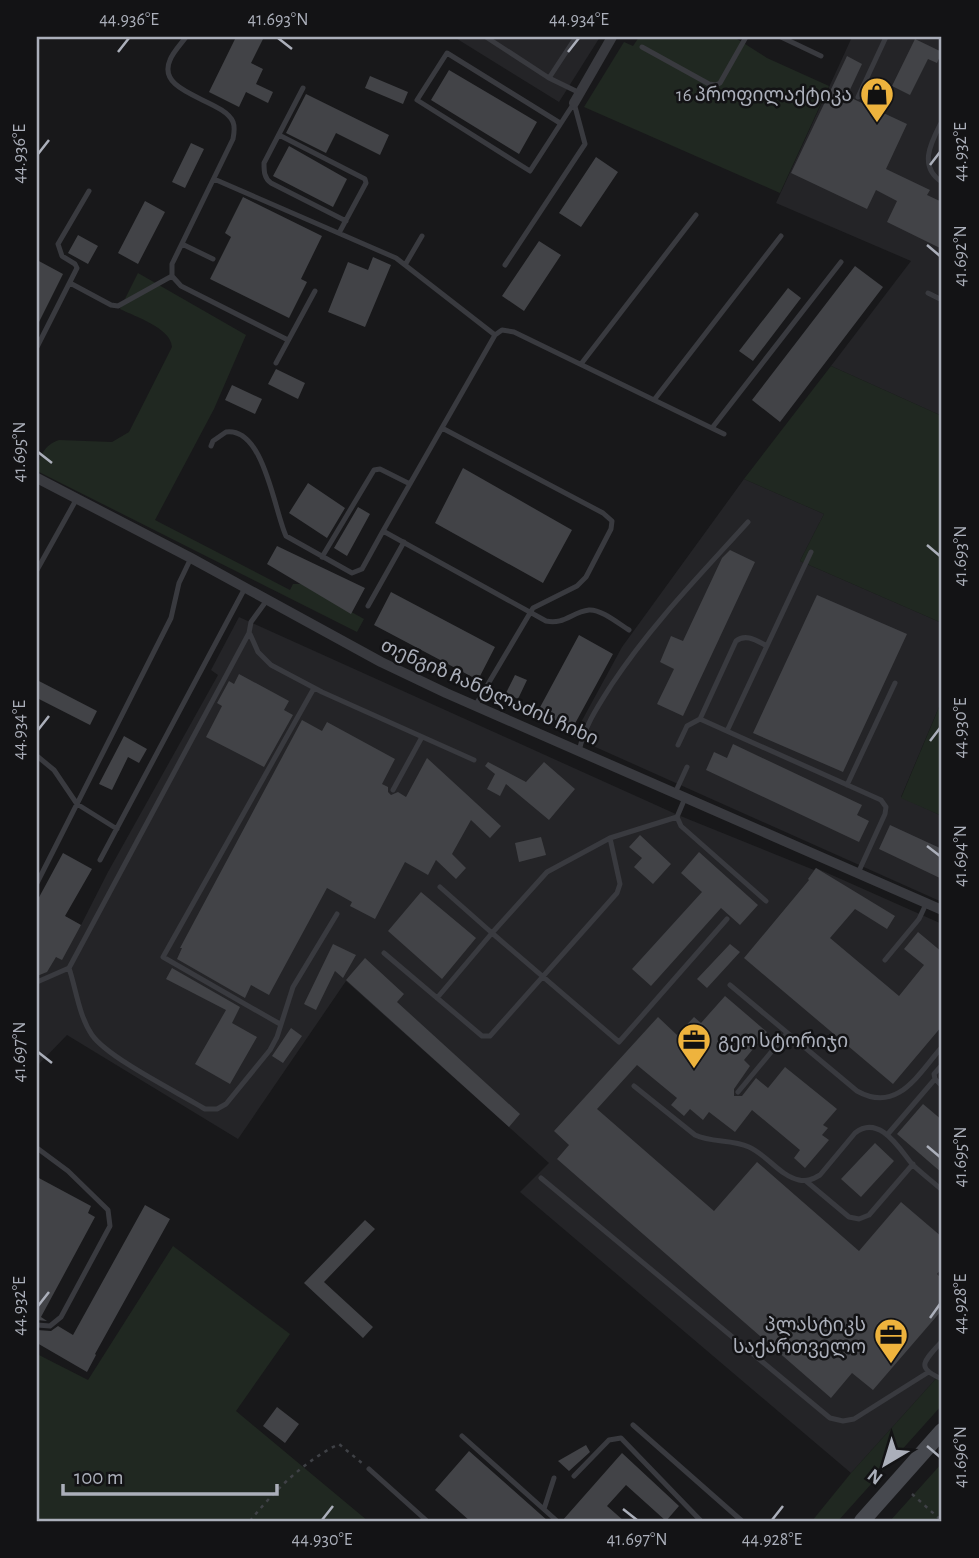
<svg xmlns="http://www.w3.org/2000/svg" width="979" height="1558" font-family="'Alegreya Sans','Noto Sans Georgian',sans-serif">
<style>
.built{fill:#242427}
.green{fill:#202821}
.building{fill:#424347}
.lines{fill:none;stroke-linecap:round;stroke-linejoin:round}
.path{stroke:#3f4146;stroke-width:2.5;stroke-dasharray:3.5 5;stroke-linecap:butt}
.lane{stroke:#393a3f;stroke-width:5}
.street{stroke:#393a3f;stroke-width:10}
.secondary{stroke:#47494f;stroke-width:16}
.ticks{fill:none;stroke:#abafba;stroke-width:2.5}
.labels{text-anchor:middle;stroke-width:5;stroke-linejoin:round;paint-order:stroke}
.poi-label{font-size:19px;fill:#abafba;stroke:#131315;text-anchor:end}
.street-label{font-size:19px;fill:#abafba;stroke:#131315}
.neatline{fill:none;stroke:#abafba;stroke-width:2.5}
.ticks-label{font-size:18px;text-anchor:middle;fill:#abafba}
</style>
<rect width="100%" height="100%" fill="#18181a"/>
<path class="built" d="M454 37H600L559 102Z
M852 37H942V416L831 366 911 261 776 203Z
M744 479 824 514 800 561 942 623V700L901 797 942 816V902L573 737 622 647Z
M239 617 678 815 814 870 816 868 942 924V1372L851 1473 520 1192 549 1163 346 981 238 1139 67 1035 37 1066V901L81 925 108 872 218 675 211 670Z"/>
<path class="green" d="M639 37H734L767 58 829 86 780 193 584 107 624 42 633 46Z
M138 273 246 335 214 409 155 520 290 590 293 584H301L364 619 357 632 37 471C39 457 44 445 59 440L112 442 129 432 172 347C171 328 136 317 120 309Z
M831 366 942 416V623L800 561 824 514 744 479Z
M942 700V816L901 798Z
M173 1246 290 1334 236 1411 368 1521H37V1354L88 1380Z
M942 1372V1405L838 1521H812L851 1473Z
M942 1463V1521H890Z"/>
<path class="building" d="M236 37H264L251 63 263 69 256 84 273 92 268 103 246 92 239 107 209 92Z
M915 39 942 52 937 63 928 59 910 95 892 86Z
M847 56 862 64 847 96 907 124 886 169 930 190 927 195 942 202V249L887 222 897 201 876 190 867 209 791 173Z
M449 70 537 122 519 154 431 100Z
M370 76 408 92 403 104 365 88Z
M306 94 389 135 380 155 336 133 326 153 286 133Z
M191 143 204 149 185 188 172 182Z
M289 146 347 179 333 207 273 176Z
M596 157 618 172 581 227 559 213Z
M243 197 322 236 301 279 307 282 289 318 210 279 231 237 225 233Z
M145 201 165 212 138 264 118 253Z
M78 235 98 246 88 264 68 253Z
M539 241 561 255 524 311 502 296Z
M373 257 391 265 365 327 328 312 348 262 368 270Z
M37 260 63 274 37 326Z
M855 266 883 287 780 422 752 400Z
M788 288 801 298 753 361 739 351Z
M276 369 305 383 298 399 268 384Z
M232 385 262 399 255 414 225 400Z
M463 468 572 530 543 583 435 523Z
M308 483 345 508 327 538 289 513Z
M358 507 370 514 347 556 334 548Z
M277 546 365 588 351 614 267 564Z
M730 550 755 562 683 716 657 704 674 669 660 662 671 636 683 641 722 558Z
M391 592 495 647 478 680 374 625Z
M817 595 907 634 843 772 753 733Z
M579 635 613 654 572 729 538 711Z
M239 674 289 701 284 710 293 715 264 767 206 737 222 706 217 703 229 681 234 684Z
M515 675 527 680 518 699 506 693Z
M37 680 97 711 90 725 37 698Z
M302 720 322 731 327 722 395 759 382 784 388 787V792L391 795 398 792 406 797 427 758 501 826 490 838 471 820 452 854 466 868 456 879 436 860 428 875 405 862 375 919 350 906 352 902 327 888 269 995 251 985 245 998 177 959 182 948H180Z
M124 736 147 749 139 763 128 757 112 790 99 784Z
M733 744 862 805 857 815 869 821 859 842 706 770 714 752 727 758Z
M488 762 526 782 544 762 575 789 549 820 506 784 500 796 487 789 495 774 485 766Z
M890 825 942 849V879L879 849Z
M640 835 671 864 653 884 634 867 642 858 629 847Z
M541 837 546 855 519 862 515 843Z
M699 852 758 905 740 925 721 908 651 986 632 969 702 892 681 873Z
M63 853 92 869 65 916 81 925 62 960 56 957 47 972 37 976V901Z
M816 868 895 916 887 929 855 909 830 938 899 996 924 965 904 949 918 932 942 952V1026L893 1084 744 958 809 880 808 879Z
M421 892 476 938 442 979 388 931Z
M333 944 356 955 343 978 335 971 316 1010 304 1004Z
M730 944 740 952 707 988 697 979Z
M365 958 404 994 397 1002 520 1114 509 1127 346 980Z
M172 968 240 1007 232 1023 257 1037 230 1084 195 1064 226 1010 166 979Z
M725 996 767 1032 744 1060 750 1066 734 1089V1096H742L756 1078 768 1088 785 1067 837 1109 823 1125 828 1128 822 1135 829 1140 805 1168 794 1158 800 1150 752 1110 735 1132 709 1112 703 1120 690 1109 684 1116 671 1105 677 1098 637 1065 597 1109 714 1211 757 1162 859 1251 901 1202 942 1237V1268L937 1274 942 1279V1310L873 1390 852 1373 831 1398 557 1159 569 1145 554 1131 658 1017 677 1035 694 1017 701 1023Z
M291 1028 302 1036 283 1063 272 1056Z
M923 1104 942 1120V1173L897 1134Z
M875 1143 894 1161 861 1197 841 1179Z
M37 1177 91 1206 88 1213 95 1217 41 1317 47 1321 37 1320Z
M145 1205 170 1219 95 1354 96 1355 87 1372 37 1343V1330L51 1331 58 1326 73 1335Z
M365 1220 375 1229 324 1282 373 1327 363 1338 304 1283Z
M277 1407 299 1424 285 1443 263 1426Z
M586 1445 590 1452 569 1471 558 1461Z
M469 1451 548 1521H470L435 1490Z
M622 1453 679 1506 666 1521 626 1485 607 1506 624 1521H562Z"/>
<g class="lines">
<path class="path" d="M912 1494 942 1521
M250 1521C274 1491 304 1461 339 1444L363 1464"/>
<path class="lane" d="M186 37C181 44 173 52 170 60 155 94 224 99 233 122 235 127 234 134 233 139L172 264V276L181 286 288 340
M486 37 549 78 576 37
M781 37 821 56
M642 47 709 84 716 85 720 83 746 37
M549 78 580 93
M303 88 264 163C264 171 264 178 271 183L346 221
M858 97 886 37
M942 121C932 141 917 166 942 182
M560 123 447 53 417 100 530 171 574 103
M279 135 365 179 366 183 339 233
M214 179 396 258 495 335
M182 244 213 259
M405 265 422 236
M505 265 585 144 574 103
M70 283 111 305 118 306 172 276
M928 293 942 300
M37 347 77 268 75 264 62 256 58 244 89 191
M276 363 315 291
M581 364 696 215
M654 400 781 236
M442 428 603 513 612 521 611 529 586 577 577 586 533 608 475 706
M712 428 841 262
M211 446 213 441 226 432C264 427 274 510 286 536L352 573 362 569 383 531
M322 557 374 470 380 469 410 484
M37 570 76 500
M267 600 251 622 249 633 69 968C76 989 79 1016 92 1035 108 1058 179 1093 205 1109H217L226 1104 270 1050 277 1037 293 987 337 914
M368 606 404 542
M629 630C619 624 601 609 589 610 572 612 564 625 546 621L383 531 495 335 502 330 514 332 724 434
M250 634 258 652 271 665 322 692 474 760
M700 719 881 800 886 807 885 814 858 873
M727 731 811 552
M678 745 687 726 700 719 736 641C746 633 757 641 767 646
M579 751C585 725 598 706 612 684 651 625 701 574 748 522
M37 756 54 770 77 804 117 829
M847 785 895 683
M393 790 422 737
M675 793 687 767
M685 798 677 817 681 826 766 901
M677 817 610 838 547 872 492 933 619 1042 727 919
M100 860 245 588
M37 883 171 618 179 583 191 558
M384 953 482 1036H490L617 893 620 884 610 838
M885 960 919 919 926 904
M37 982 69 968
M730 985 857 1091C898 1114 918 1074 942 1047
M437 998 492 933 440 887
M280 1024 163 957 314 688
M942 1065 934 1074 935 1079 942 1086
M634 1086 695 1135C712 1143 731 1139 749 1147 767 1155 780 1176 799 1180 807 1182 813 1179 820 1175L855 1133C879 1114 899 1148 912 1164 921 1173 932 1181 942 1190
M738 1092 787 1033
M887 1135 935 1079
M37 1148 68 1171 108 1210 110 1226 61 1317 50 1326 37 1325
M541 1178 830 1418 843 1421 854 1419 927 1373
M806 1181 849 1217 859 1219 869 1215 913 1164
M942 1341C926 1360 913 1367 942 1379
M633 1425 742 1521
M462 1436 557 1521
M369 1469 427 1521
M574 1476 609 1440 621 1438 701 1521
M544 1509 554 1478"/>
<path class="street" d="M574 103 612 37
M37 478 191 558 381 662 446 693 942 910"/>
<path class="secondary" d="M862 1521 942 1431"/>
</g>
<path class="ticks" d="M278 38 292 49M118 52 129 38M568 52 579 38M38 154 49 140M930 165 940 152M927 245 940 256M38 452 52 463M927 545 940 556M38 730 49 716M930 741 940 728M927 846 940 856M38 1052 52 1063M927 1146 940 1157M38 1306 49 1292M930 1318 940 1304M927 1446 940 1457M623 1509 637 1520M322 1520 333 1506M772 1520 783 1506"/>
<defs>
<g id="shop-pin" transform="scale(1.75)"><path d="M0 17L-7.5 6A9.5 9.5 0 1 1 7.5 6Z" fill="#eeb33d" stroke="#131315"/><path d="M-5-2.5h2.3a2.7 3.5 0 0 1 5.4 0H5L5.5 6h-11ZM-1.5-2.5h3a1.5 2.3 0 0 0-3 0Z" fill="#111"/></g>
<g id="office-pin" transform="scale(1.75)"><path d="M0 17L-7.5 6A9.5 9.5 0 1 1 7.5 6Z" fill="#eeb33d" stroke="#131315"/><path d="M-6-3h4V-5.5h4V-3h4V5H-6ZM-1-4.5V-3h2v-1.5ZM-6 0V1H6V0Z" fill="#111"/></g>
</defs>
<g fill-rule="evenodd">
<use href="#shop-pin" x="877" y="94"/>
<use href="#office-pin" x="694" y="1040"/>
<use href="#office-pin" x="891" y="1335"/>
</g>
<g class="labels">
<g class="poi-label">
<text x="852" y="101">16 პროფილაქტიკა</text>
<text x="718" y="1047" text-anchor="start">გეო სტორიჯი</text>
<text x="866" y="1331">პლასტიკს<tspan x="866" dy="22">საქართველო</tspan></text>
</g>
<g class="street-label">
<text transform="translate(490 691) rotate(24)" y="7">თენგიზ ჩანტლაძის ჩიხი</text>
</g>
</g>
<rect width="979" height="1558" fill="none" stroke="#131315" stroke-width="77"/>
<g transform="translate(885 1464) rotate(218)" stroke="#131315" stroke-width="5" paint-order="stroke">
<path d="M0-5L12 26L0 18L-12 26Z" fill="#abafba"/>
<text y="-10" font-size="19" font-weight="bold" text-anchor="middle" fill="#abafba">N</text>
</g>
<path d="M63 1484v10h214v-10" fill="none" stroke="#abafba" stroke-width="3.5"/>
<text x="74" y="1484" font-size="21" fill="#abafba" stroke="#131315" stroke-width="5" paint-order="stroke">100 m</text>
<rect x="38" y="38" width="902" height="1482" class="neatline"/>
<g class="ticks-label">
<text x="129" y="25">44.936°E</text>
<text x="278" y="25">41.693°N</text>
<text x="579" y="25">44.934°E</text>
<text transform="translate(960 152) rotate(-90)" y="6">44.932°E</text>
<text transform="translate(19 154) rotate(-90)" y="6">44.936°E</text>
<text transform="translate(960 256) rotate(-90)" y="6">41.692°N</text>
<text transform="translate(19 452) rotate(-90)" y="6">41.695°N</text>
<text transform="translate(960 556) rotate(-90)" y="6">41.693°N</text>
<text transform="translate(960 728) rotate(-90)" y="6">44.930°E</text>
<text transform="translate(19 730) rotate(-90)" y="6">44.934°E</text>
<text transform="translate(960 856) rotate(-90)" y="6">41.694°N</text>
<text transform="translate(19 1052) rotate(-90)" y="6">41.697°N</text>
<text transform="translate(960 1157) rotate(-90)" y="6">41.695°N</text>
<text transform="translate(960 1304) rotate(-90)" y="6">44.928°E</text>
<text transform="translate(19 1306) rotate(-90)" y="6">44.932°E</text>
<text transform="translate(960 1457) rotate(-90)" y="6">41.696°N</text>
<text x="322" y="1545">44.930°E</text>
<text x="637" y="1545">41.697°N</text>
<text x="772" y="1545">44.928°E</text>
</g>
</svg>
